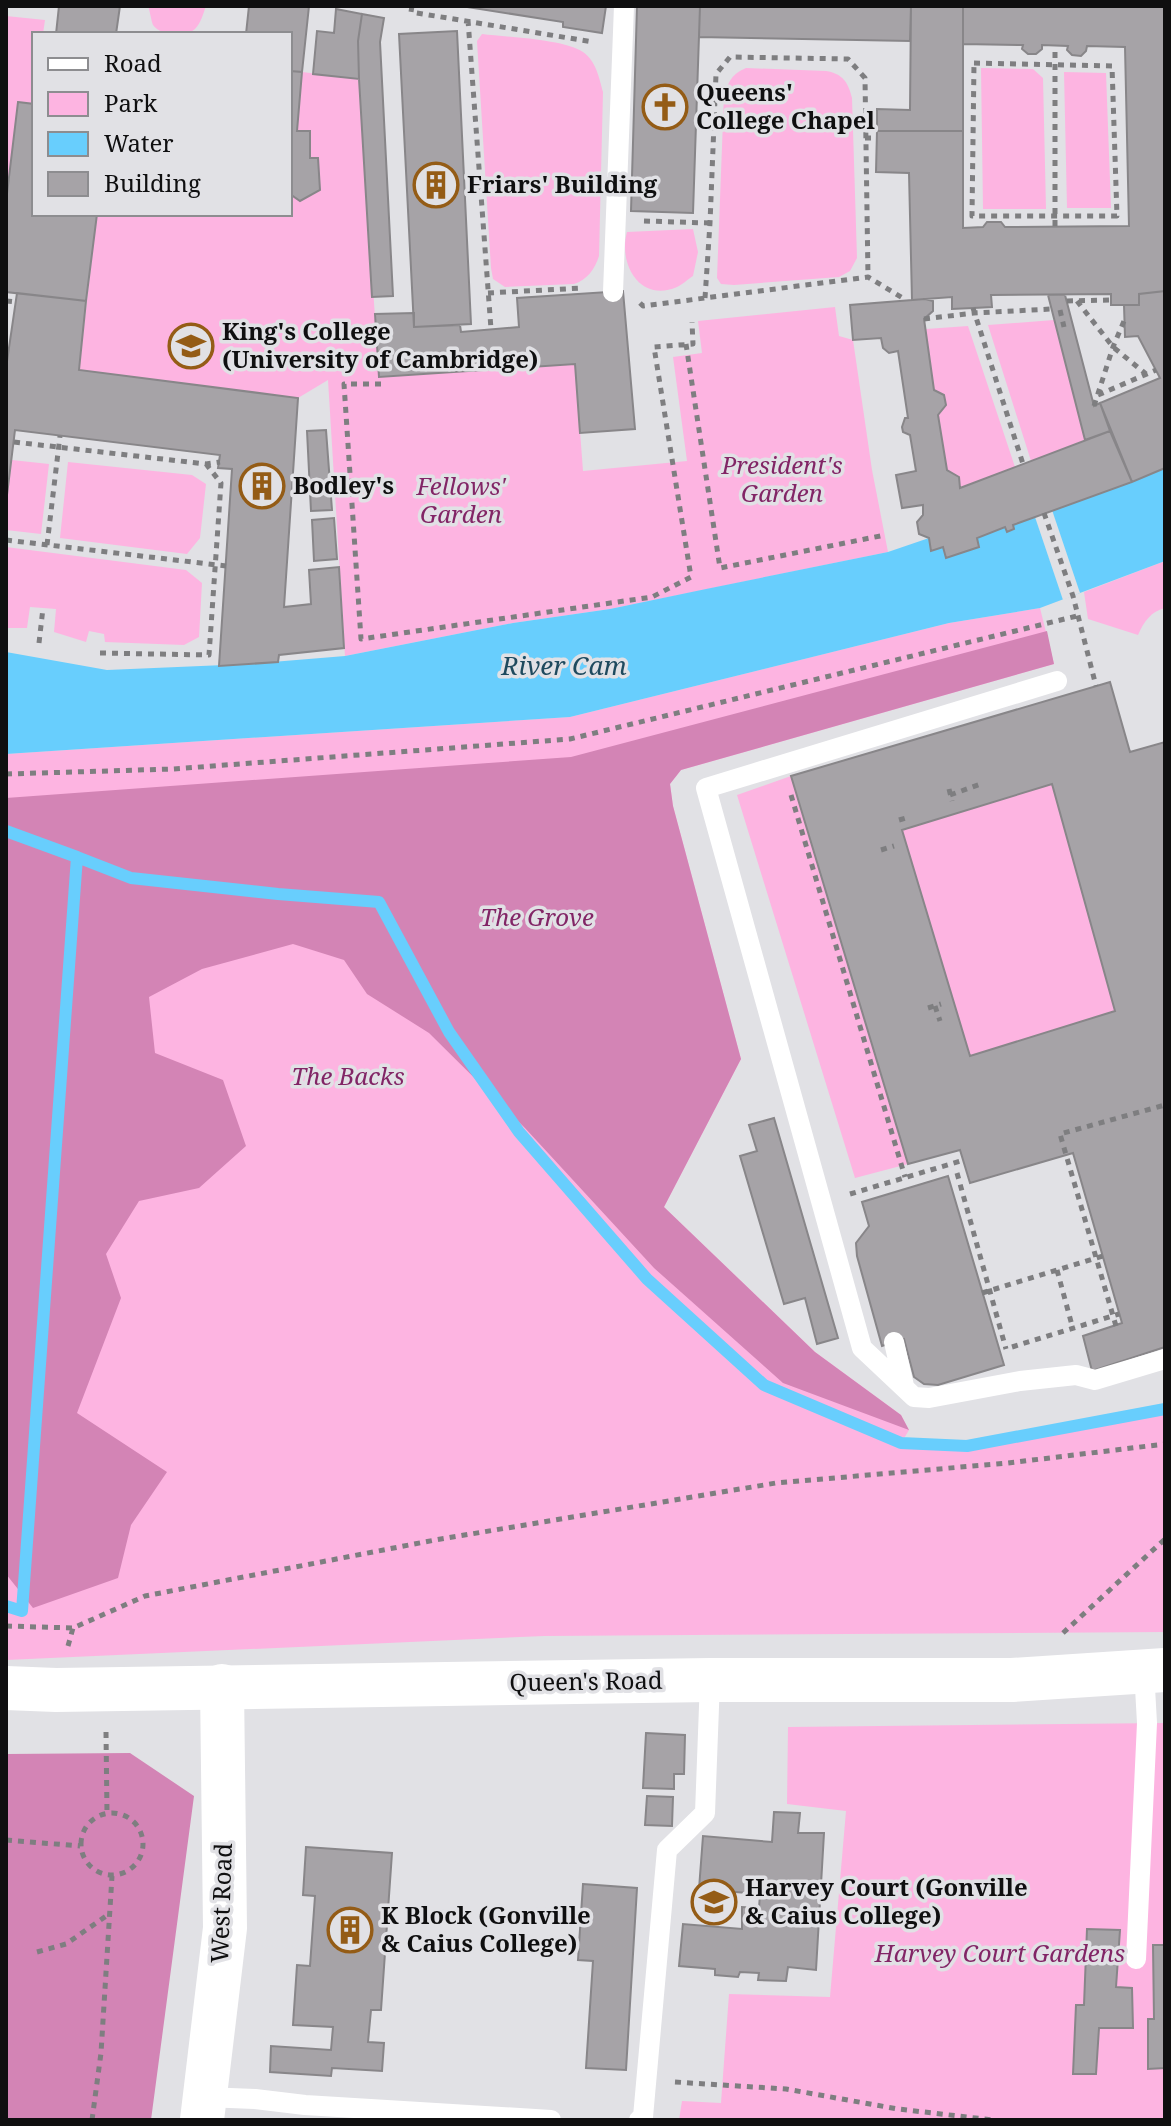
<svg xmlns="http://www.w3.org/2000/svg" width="1171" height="2126" font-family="'Noto Serif',serif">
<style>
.green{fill:#fdb4e1}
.forest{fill:#d384b5}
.water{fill:#68cefd}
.pier{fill:#e1e1e5}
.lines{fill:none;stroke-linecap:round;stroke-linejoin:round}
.stream{stroke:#68cefd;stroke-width:12}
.building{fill:#a6a3a7;stroke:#888689;stroke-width:2;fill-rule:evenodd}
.path{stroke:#7e7e80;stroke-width:5;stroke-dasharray:6 6;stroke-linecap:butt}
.lane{stroke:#fff;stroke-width:20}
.secondary{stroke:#fff;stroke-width:44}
.primary{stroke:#fff;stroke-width:44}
.labels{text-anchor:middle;stroke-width:7;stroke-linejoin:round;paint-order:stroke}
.poi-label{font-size:24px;font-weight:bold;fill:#0f0f10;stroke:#e1e1e5;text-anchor:start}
.park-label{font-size:24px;font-style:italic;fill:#822566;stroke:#e1e1e5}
.street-label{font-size:24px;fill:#0f0f10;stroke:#e1e1e5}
.water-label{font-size:26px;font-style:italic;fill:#1f4a5e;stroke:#e1e1e5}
</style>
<rect width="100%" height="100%" fill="#e1e1e5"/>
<path class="green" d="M148 6H206C203 14 201 23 195 29 185 38 161 36 153 25 151 20 150 11 148 6Z
M6 16 45 20 43 34H34V104L18 102 8 184H6Z
M482 34C507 37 564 39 583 52 596 61 599 77 603 92L599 256C595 269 587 280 574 284L505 287 493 279 491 268 477 41Z
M746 68 826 71C843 74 848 82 852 98L857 258 850 271 839 277 734 285 721 284 717 278 724 94C729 81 732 74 746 68Z
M981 68 1033 69 1043 78 1046 209H983Z
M302 72 359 79 379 377 575 364 583 471 687 461 673 357 702 353 698 321 835 307 839 336 853 340 872 470 888 552 610 609 513 623 345 656 328 380 298 398 79 370 97 214H290V194L301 201 320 189 310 158V132L297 131Z
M1064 72 1106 73 1111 208H1067Z
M693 229 698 252 693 276C688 279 682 285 677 287 640 303 618 264 627 232Z
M1054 320 1085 440 1031 461 988 325Z
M968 326 1015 467 960 488 959 477 947 470 938 415 946 405 944 395 934 390 926 329Z
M12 460 49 464 41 534 6 530V503Z
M68 462 192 475 206 484 200 538 187 554 60 538Z
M6 547 186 570 202 583 199 637 184 645 105 642 104 634 89 631 86 642 54 632 56 609 30 607 27 628H6Z
M1165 561V608C1150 612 1144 622 1138 635L1088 619 1084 592Z
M1040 608 1054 664 681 770 670 784 673 806 741 1059 664 1207 815 1352 901 1415 909 1430 903 1440 967 1444 1165 1408V1632L544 1636 6 1660V754L570 717 949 623Z
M791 776 908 1164 855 1178 737 795Z
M1052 784 1115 1011 970 1056 902 830Z
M1165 1723V2120H679L682 2101 721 2103 729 1994 830 1997 846 1811 787 1804 788 1727Z"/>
<path class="forest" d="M1047 631 1054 664 681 770 670 784 673 806 741 1059 664 1207 815 1352 901 1415 909 1430 783 1383 654 1268 525 1128 429 1033 367 994 344 960 293 944 202 969 149 997 155 1053 223 1080 246 1146 199 1188 139 1201 106 1254 121 1298 77 1413 167 1472 131 1525 118 1578 33 1608 6 1574V798L571 757Z
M130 1753 194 1796 151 2120H6V1754Z"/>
<path class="water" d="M1165 468V561L1040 608 949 623 570 717 6 754V652L107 670 248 664 345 656 513 623 610 609 706 589 888 552 929 538 931 550 943 547 946 557 979 547 977 538 1005 527 1007 531 1013 525Z"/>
<path class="pier" d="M1052 510 1080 593 1063 600 1035 517Z"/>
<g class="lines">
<path class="stream" d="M6 831 77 857 22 1611 6 1606
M77 857 131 878 278 894 379 902 449 1032 519 1132 647 1279 764 1385 901 1443 967 1446 1165 1409"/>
</g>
<path class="building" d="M59 6H120L116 34H56Z
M249 6H309L302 72 290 71V34H246Z
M461 6H606L602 33 563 27V22Z
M637 6H700L693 213 631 211Z
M700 6H911L910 41 699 37Z
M911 6H963V131H877V109L910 110Z
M963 6H1165V291L1139 294V305H1111V294L991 295 992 307 973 308 952 309V297L912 300 909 173 876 172 877 131H963V228L983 227 987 222H1001L1005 227 1129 226 1125 47 1087 46 1086 51 1081 56 1072 55 1067 50 1068 46 1042 45V49L1036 54H1028L1022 49 1023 45 963 44Z
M336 9 362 14 358 41 359 79 313 74 317 31 334 33Z
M362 14 384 18 380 42 393 296 372 297 359 79 358 41Z
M457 31 471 324 414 327 399 34Z
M290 71 302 72 297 131H310V158H318L320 190 300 201 290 194Z
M18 102 34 104V214H97L86 301 6 292V202Z
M623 291 635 429 580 433 575 364 379 377 375 314 414 313V327L460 325 461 332 519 327 517 298Z
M1165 291V468L1132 482 1100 403 1160 378 1138 336 1125 337 1124 305H1139V294Z
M17 293 86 301 79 370 298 398 284 607 311 604 309 570 339 567 344 648 279 655 278 662 219 666 232 469 218 468 220 455 15 430 6 503V368Z
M1048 295H1065L1094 406 1100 403 1110 431 1085 440Z
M925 299 933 301V311L924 319 934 390 944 395 946 405 938 415 947 470 959 477 960 488 1110 431 1132 482 1013 525 1014 529 1007 532 1005 527 977 538 979 547 946 558 943 547 931 551 929 538 919 534 917 522 923 515V505L902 508 896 475 916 471 910 435 903 432 902 427 905 418H908L898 351 889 353 883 348 881 338 853 340 850 305Z
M326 430 332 510 311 511 307 431Z
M334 518 337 559 314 561 312 520Z
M1110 682 1130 752 1165 742V1347L1092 1371 1083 1336 1122 1323 1073 1153 970 1183 960 1150 908 1164 791 776ZM1052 784 1115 1011 970 1056 902 830Z
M774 1118 838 1338 817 1344 805 1298 784 1304 740 1156 757 1151 749 1125Z
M948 1176 1004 1365 938 1385 924 1384 914 1377 904 1339 882 1346 857 1256 856 1243 869 1226 862 1202Z
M646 1733 685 1735 684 1774H674V1789L643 1788Z
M647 1796 673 1797 672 1826 645 1825Z
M774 1812 800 1813 798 1833H824L816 1970 788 1967 786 1981 758 1980 759 1973 740 1972 738 1977 715 1975V1969L679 1966 683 1924 742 1929V1907L759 1908 760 1894 699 1889 703 1836 772 1842Z
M306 1847 392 1853 381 2010H371L368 2042 384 2043 382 2071 332 2068 331 2076 270 2072 271 2046 331 2050 333 2027 293 2025 297 1965 310 1966 315 1896 303 1895Z
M583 1884 637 1888 626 2070 586 2068 593 1961 578 1960Z
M1087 1929 1120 1930 1116 1987 1132 1988 1133 2028H1099L1096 2074H1073L1076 2005H1084Z
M1153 1945H1165V2068L1148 2069V2019H1154Z"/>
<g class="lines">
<path class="path" d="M412 6 411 12 593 42
M468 20 491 329
M974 63 1112 66 1117 216H972Z
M865 138H877
M644 221 710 223
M1055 226V46
M488 293 583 288
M705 298 710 223 716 74 730 57 848 59 865 78 868 277
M6 301 16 302
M1067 301 1111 300
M1077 301 1113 347 1146 374
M640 303 643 306 868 277 906 300
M973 308 1023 464
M1060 310 1064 327
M924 319 974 313 1051 309
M686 344 720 568 885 535
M381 384H344L361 639 652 597 691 577 654 347 693 344 692 322
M1098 395 1156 370
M1094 406 1113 347 1124 321
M14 442 206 464 220 462
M1044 513 1073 596 1096 686
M6 540 226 566
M47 545 60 436
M39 643 43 608
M100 653 209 655 221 483 206 464
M6 774 173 769 570 739 1077 616
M949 789 952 801
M791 795 905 1177
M950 795 981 784
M899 820 909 817
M881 850 894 846
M935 1006 940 1021
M928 1008 941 1004
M957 1173 1006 1349
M850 1194 964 1160
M1057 1270 1073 1329
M982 1293 1103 1256
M1116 1326 1060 1134 1165 1105
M1012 1347 1119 1314
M6 1626 73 1628 145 1596 435 1540 776 1483 1008 1463 1165 1444
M1063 1633 1165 1539
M68 1646 73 1628
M106 1732 107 1813
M81 1844a31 31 0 1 1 62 0a31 31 0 1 1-62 0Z
M6 1840 80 1846
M37 1952 66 1944 109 1914
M675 2082 786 2089 898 2109 993 2120
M92 2120 101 2053 112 1876"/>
<path class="lane" d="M613 292 624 6
M1057 681 706 788 862 1348 914 1397 929 1398 1020 1381 1076 1375 1095 1380 1165 1359
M894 1342 904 1386
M1136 1959 1147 1723 1144 1670
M205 2097 255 2099 305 2105 551 2120
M639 2120 643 2117 667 1850 705 1813 710 1680"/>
<path class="secondary" d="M202 2120 225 1928 222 1686"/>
<path class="primary" d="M6 1688 56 1690 710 1680H1012L1165 1670"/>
</g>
<defs>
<g id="church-ring" transform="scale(2.3)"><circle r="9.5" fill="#e1e1e5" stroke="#945c16" stroke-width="1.5"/><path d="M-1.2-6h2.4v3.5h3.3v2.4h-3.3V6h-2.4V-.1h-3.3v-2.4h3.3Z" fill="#945c16"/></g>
<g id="building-ring" transform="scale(2.3)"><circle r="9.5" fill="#e1e1e5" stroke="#945c16" stroke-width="1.5"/><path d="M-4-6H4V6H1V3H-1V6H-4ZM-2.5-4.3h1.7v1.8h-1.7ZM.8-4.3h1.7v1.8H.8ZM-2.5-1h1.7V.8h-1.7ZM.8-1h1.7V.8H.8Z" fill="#945c16"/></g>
<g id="university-ring" transform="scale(2.3)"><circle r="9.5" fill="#e1e1e5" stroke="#945c16" stroke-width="1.5"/><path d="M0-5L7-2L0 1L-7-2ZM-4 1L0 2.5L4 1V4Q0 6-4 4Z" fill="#945c16"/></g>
</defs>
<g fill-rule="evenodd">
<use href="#church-ring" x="665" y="107"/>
<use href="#building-ring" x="436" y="185"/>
<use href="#university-ring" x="191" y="346"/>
<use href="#building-ring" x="262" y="486"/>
<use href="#university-ring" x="714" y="1902"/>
<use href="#building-ring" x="350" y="1930"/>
</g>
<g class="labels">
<g class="poi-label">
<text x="696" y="101">Queens'<tspan x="696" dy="28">College Chapel</tspan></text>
<text x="467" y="193">Friars' Building</text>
<text x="222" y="340">King's College<tspan x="222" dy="28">(University of Cambridge)</tspan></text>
<text x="293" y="494">Bodley's</text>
<text x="745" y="1896">Harvey Court (Gonville<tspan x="745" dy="28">&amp; Caius College)</tspan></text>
<text x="381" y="1924">K Block (Gonville<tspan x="381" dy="28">&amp; Caius College)</tspan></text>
</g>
<g class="park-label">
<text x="782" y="474">President's<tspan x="782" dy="28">Garden</tspan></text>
<text x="461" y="495">Fellows'<tspan x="461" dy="28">Garden</tspan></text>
<text x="537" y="926">The Grove</text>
<text x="348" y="1085">The Backs</text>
<text x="1000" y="1962">Harvey Court Gardens</text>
</g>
<g class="street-label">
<text transform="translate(586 1682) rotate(-1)" y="8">Queen's Road</text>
<text transform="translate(222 1903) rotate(-88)" y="8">West Road</text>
</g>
<g class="water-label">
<text x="564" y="675">River Cam</text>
</g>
</g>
<rect width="1171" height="2126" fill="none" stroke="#0f0f10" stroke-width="16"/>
<rect x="32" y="32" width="260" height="184" fill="#e1e1e5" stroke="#8d8d90" stroke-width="2"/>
<rect x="48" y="58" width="40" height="12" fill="#ffffff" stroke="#8d8d90" stroke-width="2"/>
<text x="104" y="72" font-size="24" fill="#0f0f10">Road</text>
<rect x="48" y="92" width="40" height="24" fill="#fdb4e1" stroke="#8d8d90" stroke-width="2"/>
<text x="104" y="112" font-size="24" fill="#0f0f10">Park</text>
<rect x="48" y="132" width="40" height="24" fill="#68cefd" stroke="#8d8d90" stroke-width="2"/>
<text x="104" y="152" font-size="24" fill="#0f0f10">Water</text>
<rect x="48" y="172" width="40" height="24" fill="#a6a3a7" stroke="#8d8d90" stroke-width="2"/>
<text x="104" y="192" font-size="24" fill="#0f0f10">Building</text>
</svg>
